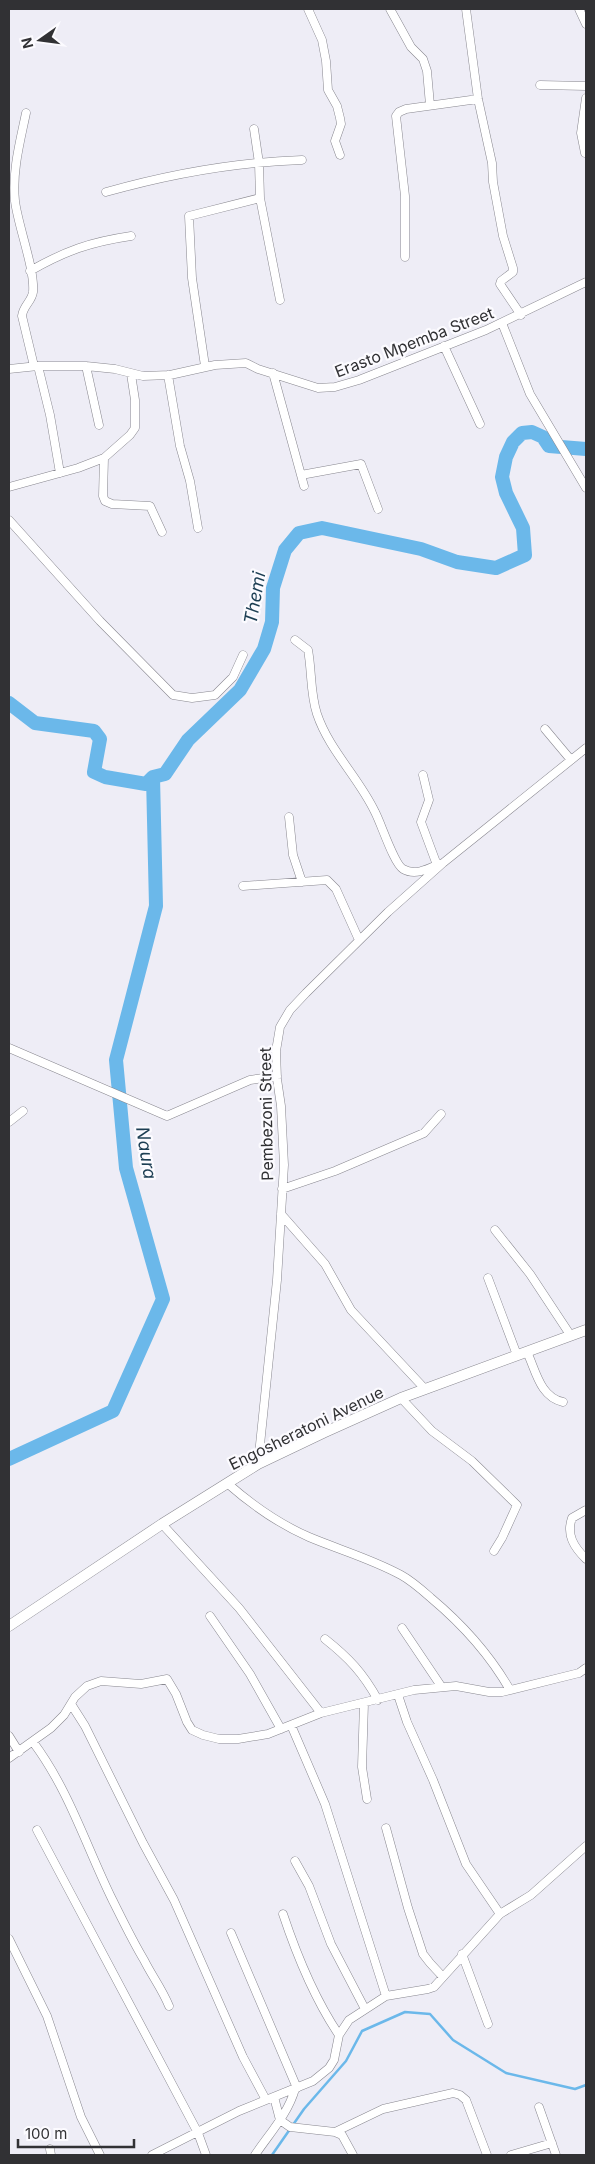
<svg xmlns="http://www.w3.org/2000/svg" width="595" height="2164" font-family="Inter,sans-serif">
<style>
.lines{fill:none;stroke-linecap:round;stroke-linejoin:round}
.stream{stroke:#6bb8ea;stroke-width:2.5}
.river{stroke:#6bb8ea;stroke-width:14}
.minor-casing{stroke:#88878f;stroke-width:9}
.tertiary-casing{stroke:#88878f;stroke-width:11}
.minor{stroke:#fff;stroke-width:8}
.tertiary{stroke:#fff;stroke-width:10}
.labels{text-anchor:middle;stroke-width:4.5;stroke-linejoin:round;paint-order:stroke}
.street-label{font-size:16px;fill:#313134;stroke:#fcfbff}
.water-label{font-size:18px;font-style:italic;fill:#1c3e53;stroke:#fcfbff}
</style>
<rect width="100%" height="100%" fill="#eeedf6"/>
<g class="lines">
<path class="stream" d="M272 2155 304 2109 346 2061 362 2031 405 2012 430 2014 453 2040 506 2073 575 2089 586 2085"/>
<path class="river" d="M9 703 35 723 94 731 100 739 94 772 105 777 146 784 153 777 165 774 188 740 240 690 264 649 272 622 273 588 285 550 299 533 322 528 421 549 457 562 496 568 525 555 523 528 506 493 502 477 506 457 513 442 522 433 532 432 543 437 549 446 586 449
M9 1459 113 1411 163 1299 126 1168 116 1060 156 906 153 777"/>
<g class="minor-casing">
<path id="minor" d="M308 9 322 40 326 61 328 90 337 106 340 118 341 124 335 141 340 155
M390 9 411 47 423 59 427 71 430 105
M466 9 478 99 492 163 493 182 503 236 513 268V272L501 281 500 284 521 315
M579 9 586 24
M540 85 586 86
M26 113C20 142 12 171 15 201 18 226 35 269 33 292 32 301 23 306 22 316L34 366
M254 129 259 163 260 198 280 300
M585 153 581 133 586 98
M106 192C170 174 235 162 302 160
M405 257V196L396 116 399 112 406 109 478 99
M30 271C65 251 90 242 131 236
M502 323 530 394 586 488
M444 346 480 424
M38 366 50 415 60 473
M86 366 99 425
M205 366 192 278 189 216 260 198
M9 369 38 366H86L115 369 143 376 170 375 215 365 246 363 258 369 318 388 335 387 359 380 486 330 586 282
M273 373 304 486
M168 375 180 446 190 481 198 528
M104 458 103 496 105 501 112 504 150 506 162 532
M301 475 361 464 378 509
M9 487 78 468 104 458 130 435 135 428V400L131 374
M9 520 100 621 173 695 192 698 215 695 233 677 243 655
M295 640 308 650C312 671 310 693 317 714 329 750 359 778 375 812 381 823 394 864 403 869 415 876 428 869 439 864
M545 729 571 760
M423 775 429 800 421 822 437 865
M289 817 293 855 302 882
M243 886 327 880 336 889 359 940
M9 1048 167 1116 250 1080 277 1076
M9 1122 23 1111
M282 1189 335 1171 424 1133 441 1114
M281 1214 325 1264 351 1310 425 1389
M495 1230 530 1274 571 1336
M488 1278 517 1355
M527 1352C536 1371 540 1397 563 1402
M401 1398 432 1431 472 1461 517 1505 502 1538 494 1551
M258 1464 277 1280 284 1165 281 1106 277 1079 276 1051 280 1027 290 1010 306 993 388 912 443 863 586 748
M227 1483C252 1505 279 1524 309 1537 340 1550 372 1559 401 1575 412 1581 422 1590 431 1598 462 1624 490 1655 510 1690
M586 1510 572 1518C566 1535 574 1547 586 1559
M162 1524 239 1608 321 1713
M210 1616 250 1674 281 1729
M402 1628 441 1686
M325 1639C349 1658 363 1673 378 1700
M398 1695 407 1722 433 1780 466 1864 500 1914
M364 1703 362 1767 367 1799
M71 1704 85 1726 143 1843 174 1900 243 2057 266 2100
M291 1725 325 1804 386 1996
M9 1736 19 1752
M33 1742C69 1790 86 1846 112 1899 122 1919 132 1940 144 1960 152 1976 162 1989 169 2006
M9 1758 51 1728 64 1715 75 1697 87 1686 101 1681 141 1684 167 1679 176 1694 187 1722 192 1730 203 1735 219 1739H238L268 1734 321 1713 414 1690 456 1686 489 1692H502L579 1673 586 1668
M386 1828 408 1908 423 1954 430 1963 443 1977
M37 1830 198 2133 206 2155
M295 1861 309 1886 331 1944 365 2009
M283 1914C297 1956 314 1998 339 2035
M231 1933 297 2088
M9 1939 47 2016 81 2117 100 2155
M462 1954 488 2024
M274 2097 280 2120 290 2127 335 2132 342 2135 353 2155
M539 2107 556 2155
M335 2132 383 2109 453 2093 460 2095 466 2100 487 2155
M50 2149 51 2155
M152 2155 239 2111 313 2081 329 2068 334 2060 339 2035 349 2020 386 1996 428 1989 434 1987 500 1914 531 1895 586 1846
M255 2155C269 2134 288 2114 295 2089
M511 2155 552 2143"/>
</g>
<g class="tertiary-casing">
<path id="tertiary" d="M9 1626 162 1524 258 1464 323 1433 401 1398 586 1330"/>
</g>
<use href="#minor" class="minor"/>
<use href="#tertiary" class="tertiary"/>
</g>
<g class="labels">
<g class="street-label">
<text transform="translate(414 342) rotate(-21)" y="6">Erasto Mpemba Street</text>
<text transform="translate(266 1114) rotate(-91)" y="6">Pembezoni Street</text>
<text transform="translate(306 1428) rotate(-26)" y="6">Engosheratoni Avenue</text>
</g>
<g class="water-label">
<text transform="translate(255 598) rotate(-80)" y="6">Themi</text>
<text transform="translate(146 1153) rotate(81)" y="6">Naura</text>
</g>
</g>
<rect width="595" height="2164" fill="none" stroke="#313134" stroke-width="20"/>
<g transform="translate(40 40) rotate(256)" stroke="#fcfbff" stroke-width="4" paint-order="stroke">
<path d="M0-4L9 19L0 12L-9 19Z" fill="#313134"/>
<text y="-8" font-size="14" font-weight="bold" text-anchor="middle" fill="#313134">N</text>
</g>
<path d="M18 2139v8h116v-8" fill="none" stroke="#313134" stroke-width="2.5"/>
<text x="25" y="2139" font-size="15" fill="#313134" stroke="#fcfbff" stroke-width="4" paint-order="stroke">100 m</text>
</svg>
